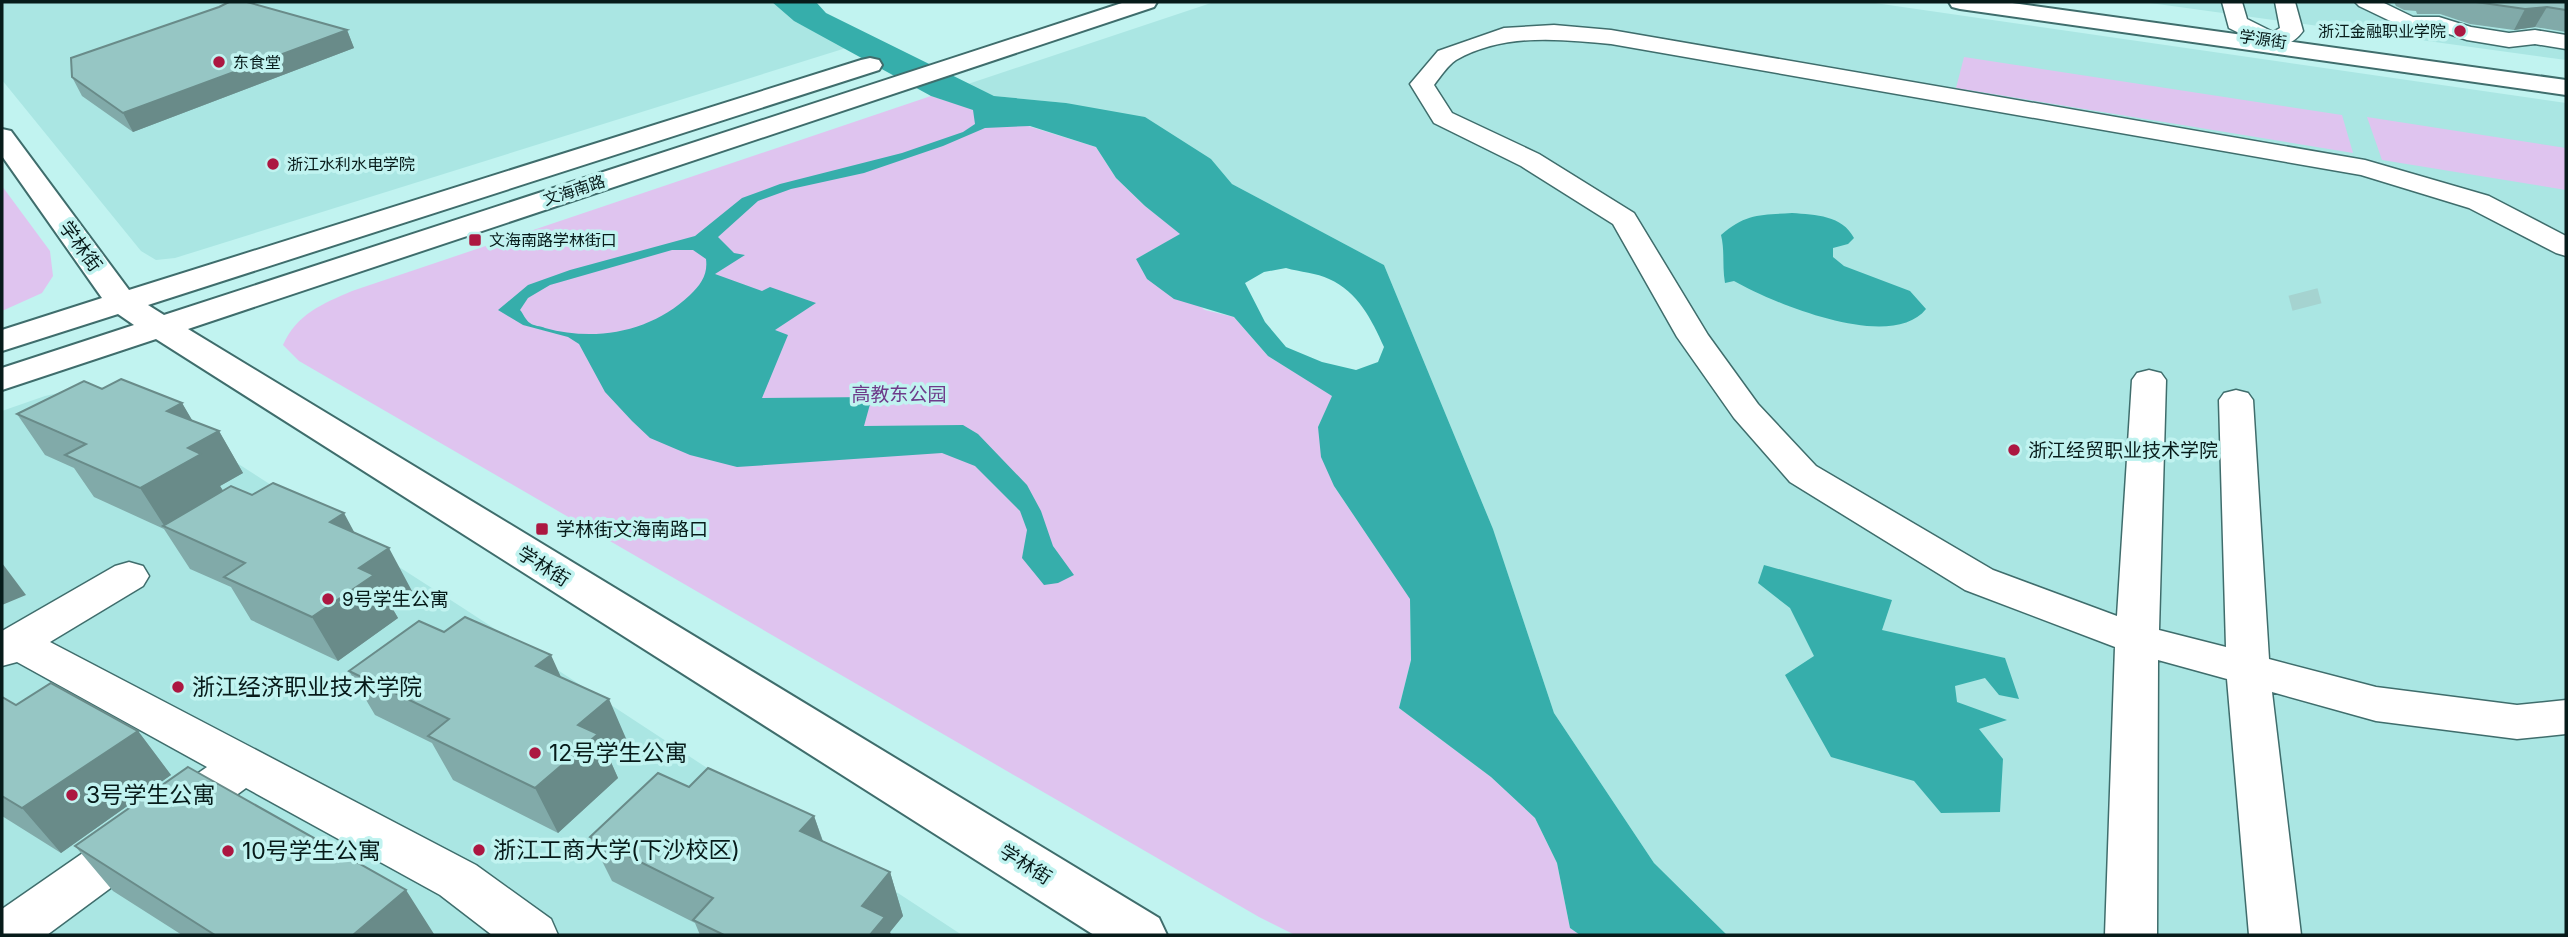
<svg xmlns="http://www.w3.org/2000/svg" width="2568" height="937" font-family="Inter,'Noto Sans SC',sans-serif">
<style>
.built{fill:#aae6e3}
.green{fill:#dfc4ef}
.water{fill:#36aeab;fill-rule:evenodd}
.lines{fill:none;stroke-linecap:round;stroke-linejoin:round}
.minor-tunnel{stroke:#a5d3d0;stroke-width:30;stroke-dasharray:30 15;stroke-linecap:butt}
.minor-casing{stroke:#3f6d6c;stroke-width:3}
.major-casing{stroke:#3f6d6c;stroke-width:4}
.minor{fill:#fff;fill-rule:evenodd}
.major{fill:#fff;fill-rule:evenodd}
.wall{fill:#81aaa9}
.shaded-wall{fill:#698b89}
.building{fill:#96c6c4;stroke:#698b89;stroke-width:2}
.poi-dot{fill:#ac1741;stroke:#c1f3f0;stroke-width:2.5}
.labels{text-anchor:middle;stroke-width:7;stroke-linejoin:round;paint-order:stroke}
.far-poi-label{font-size:16px;fill:#071b1a;stroke:#c1f3f0;text-anchor:start}
.far-street-label{font-size:16px;fill:#071b1a;stroke:#c1f3f0}
.street-label{font-size:19px;fill:#071b1a;stroke:#c1f3f0}
.park-label{font-size:19px;fill:#6e3b8a;stroke:#c1f3f0}
.poi-label{font-size:19px;fill:#071b1a;stroke:#c1f3f0;text-anchor:start}
.near-poi-label{font-size:23px;fill:#071b1a;stroke:#c1f3f0;text-anchor:start}
</style>
<rect width="100%" height="100%" fill="#c1f3f0"/>
<path class="built" d="M2 2H772L794 21 846 48 175 258 156 260 141 251 2 80Z
M1214 2H1868L2566 103V935H1727L1654 863 1554 713 1493 529 1384 265 1232 184 1211 159 1066 103 994 96 968 84Z
M2143 2H2566V60Z
M94 385 137 399 463 608 962 935H2V411L45 396Z"/>
<path class="green" d="M1964 57 2342 115 2353 153 1956 88Z
M931 96 1096 147 1116 178 1145 206 1181 234 1136 259 1205 310 1234 317 1268 356 1333 396 1318 427 1334 486 1410 598 1411 660 1399 708 1491 777 1535 818 1557 863 1570 928 1580 935H1295L1259 917 299 361 283 345C297 314 322 304 352 291Z
M2367 117 2566 148V190L2382 160Z
M2 186 50 251 53 276 42 293 2 311Z"/>
<path class="water" d="M772 2H816L826 13 994 96 1066 103 1145 117 1211 159 1232 184 1384 265 1493 529 1554 713 1654 863 1727 935H1580L1570 928 1557 863 1535 818 1491 777 1399 708 1411 660 1410 599 1334 486 1321 457 1318 427 1332 396 1268 356 1234 317 1174 299 1147 279 1136 259 1180 234 1145 206 1116 178 1096 147 1030 126 985 128 943 146 864 173 791 189 758 201 718 237 734 253 745 255 715 274 762 291 770 287 816 303 775 330 788 335 762 398 872 397 864 426 963 425 978 434 1027 485 1041 511 1053 546 1074 575 1058 583 1044 585 1022 558 1027 530 1020 511 975 466 942 453 737 467 690 455 650 438 632 421 605 392 579 344 568 337 523 325 498 310 528 285 570 270 695 236 742 198 780 184 902 153 963 132 975 124 973 110 931 96 794 21ZM672 250H693L706 259C708 275 701 284 690 295 651 332 596 342 545 328 541 326 533 326 530 323 526 321 523 313 520 310L528 298 550 285ZM1286 268C1300 272 1317 273 1329 279 1358 292 1372 320 1384 347L1378 362 1356 370 1322 362 1286 347 1265 322 1245 283 1264 272Z
M1792 213C1816 215 1842 215 1854 238L1848 244 1833 248V257L1844 266 1910 291 1926 309C1891 353 1773 303 1734 281L1725 283C1722 266 1725 251 1721 235 1746 213 1761 215 1792 213Z
M1764 565 1892 600 1882 630 2005 658 2019 699 1999 695 1985 678 1955 686 1957 702 2007 720 1979 729 2003 759 2000 812 1941 813 1914 781 1831 757 1785 675 1814 656 1790 608 1758 583Z"/>
<g class="lines">
<path class="minor-tunnel" d="M2303 292 2307 307"/>
<g class="minor-casing">
<path id="minor" d="M2222 2H2242L2247 19 2273 32 2280 28 2275 2H2295L2303 31C2283 59 2252 39 2229 28Z
M2355 2H2382L2413 17H2439L2471 27 2509 33 2535 30 2566 35V49L2535 44 2509 47 2467 40 2437 30H2409L2359 6Z
M1554 25 1611 30 2365 160 2489 196 2566 236V256L2556 253 2469 208 2361 175 1611 44C1559 39 1504 33 1456 60 1448 65 1440 77 1434 85L1452 113 1539 154 1634 213 1708 335 1758 404 1816 466 1993 570 2117 616 2132 380 2137 373 2149 370 2161 373 2166 380 2159 630 2226 647 2219 400 2224 393 2236 390 2248 393 2253 400 2269 659 2376 687 2517 705 2566 700V734L2517 739 2376 721 2272 692 2301 935H2249L2227 679 2158 660 2157 935H2105L2115 647 1965 590 1790 482 1734 418 1677 337 1613 224 1521 166 1434 123 1410 84 1438 51 1504 28Z
M129 562 143 566 149 576 143 586 50 642 476 865 551 919 558 935H492L440 895 246 788 47 935H2V909L207 767 17 662 2 666V631L115 566Z"/>
</g>
<g class="major-casing">
<path id="major" d="M1125 2H1157L1154 7 188 329 1159 918 1167 935H1094L156 339 2 390V368L134 325 118 314 2 351V330L102 298 2 156V129L11 131 129 290 861 60 870 58 879 60 882 65 879 70 148 305 164 315Z
M1949 2H2005L2566 80V95L1960 9 1952 7Z"/>
</g>
<use href="#minor" class="minor"/>
<use href="#major" class="major"/>
</g>
<path class="wall" d="M2394 2H2566V32L2535 27 2514 30 2470 24 2440 14H2417L2416 11 2404 10 2396 6Z
M347 30 354 48 133 132 82 96 72 77Z
M182 403 192 421 219 431 243 473 220 486 223 491 252 495 355 533 412 591 391 606 398 618 338 661 251 620 231 587 190 569 164 529 94 497 74 468 45 455 17 414Z
M444 632 561 678 628 743 610 760 618 778 558 833 453 780 432 743 375 715 349 671Z
M2 697 16 705 138 731 171 775 61 853 2 816Z
M689 787 814 816 823 841 890 872 903 916 890 932 891 935H700L695 923 612 881 590 837Z
M75 846 434 934 433 935H182L113 891Z"/>
<path class="shaded-wall" d="M2547 7 2535 27 2514 30 2525 9Z
M347 30 354 48 133 132 123 113Z
M182 403 204 440 219 431 243 473 220 486 226 495 165 527 140 488 167 411Z
M344 513 367 556 330 522Z
M389 548 412 591 391 606 398 618 338 661 312 617 359 568Z
M2 563 26 595 2 605Z
M551 655 571 699 536 666Z
M609 699 628 743 610 760 618 778 558 833 535 788 578 725Z
M138 731 171 775 61 853 22 808Z
M814 816 829 860 800 831Z
M890 872 903 916 890 932 891 935H870L862 906Z
M406 890 434 934 433 935H353Z"/>
<path class="building" d="M229 2H247L347 30 123 113 72 77 71 58 219 7Z
M2476 2H2566V10L2547 7 2525 9Z
M121 379 182 403 167 411 219 431 188 448 201 454 140 488 65 455 86 444 17 414 84 381 102 389Z
M273 483 344 513 330 522 389 548 359 568 374 575 312 617 224 577 245 563 163 526 231 486 252 495Z
M465 617 551 655 536 666 609 699 578 725 598 734 535 788 428 736 449 719 349 671 419 621 444 632Z
M51 683 138 731 22 808 2 796V697L16 705Z
M188 767 406 890 353 935H215L75 846Z
M708 768 814 816 800 831 890 872 862 906 885 917 870 935H724L693 920 713 898 590 837 658 773 689 787Z"/>
<g class="poi-dot">
<circle cx="2460" cy="31" r="7"/>
<circle cx="219" cy="62" r="7"/>
<circle cx="273" cy="164" r="7"/>
<rect x="468" y="233" width="14" height="14" rx="3.5"/>
<circle cx="2014" cy="450" r="7"/>
<rect x="535" y="522" width="14" height="14" rx="3.5"/>
<circle cx="328" cy="599" r="7"/>
<circle cx="178" cy="687" r="7"/>
<circle cx="535" cy="753" r="7"/>
<circle cx="72" cy="795" r="7"/>
<circle cx="479" cy="850" r="7"/>
<circle cx="228" cy="851" r="7"/>
</g>
<g class="labels">
<g class="far-poi-label">
<text x="2446" y="37" text-anchor="end">浙江金融职业学院</text>
<text x="233" y="68">东食堂</text>
<text x="287" y="170">浙江水利水电学院</text>
<text x="489" y="246">文海南路学林街口</text>
</g>
<g class="far-street-label">
<text transform="translate(2263 39) rotate(8)" y="6">学源街</text>
<text transform="translate(574 190) rotate(-18)" y="6">文海南路</text>
</g>
<g class="street-label">
<text transform="translate(81 246) rotate(54)" y="7">学林街</text>
<text transform="translate(544 566) rotate(32)" y="7">学林街</text>
<text transform="translate(1026 864) rotate(32)" y="7">学林街</text>
</g>
<g class="park-label">
<text x="899" y="401">高教东公园</text>
</g>
<g class="poi-label">
<text x="2028" y="457">浙江经贸职业技术学院</text>
<text x="556" y="536">学林街文海南路口</text>
<text x="342" y="606">9号学生公寓</text>
</g>
<g class="near-poi-label">
<text x="192" y="695">浙江经济职业技术学院</text>
<text x="549" y="761">12号学生公寓</text>
<text x="86" y="803">3号学生公寓</text>
<text x="493" y="858">浙江工商大学(下沙校区)</text>
<text x="242" y="859">10号学生公寓</text>
</g>
</g>
<rect width="2568" height="937" fill="none" stroke="#071b1a" stroke-width="7"/>
</svg>
